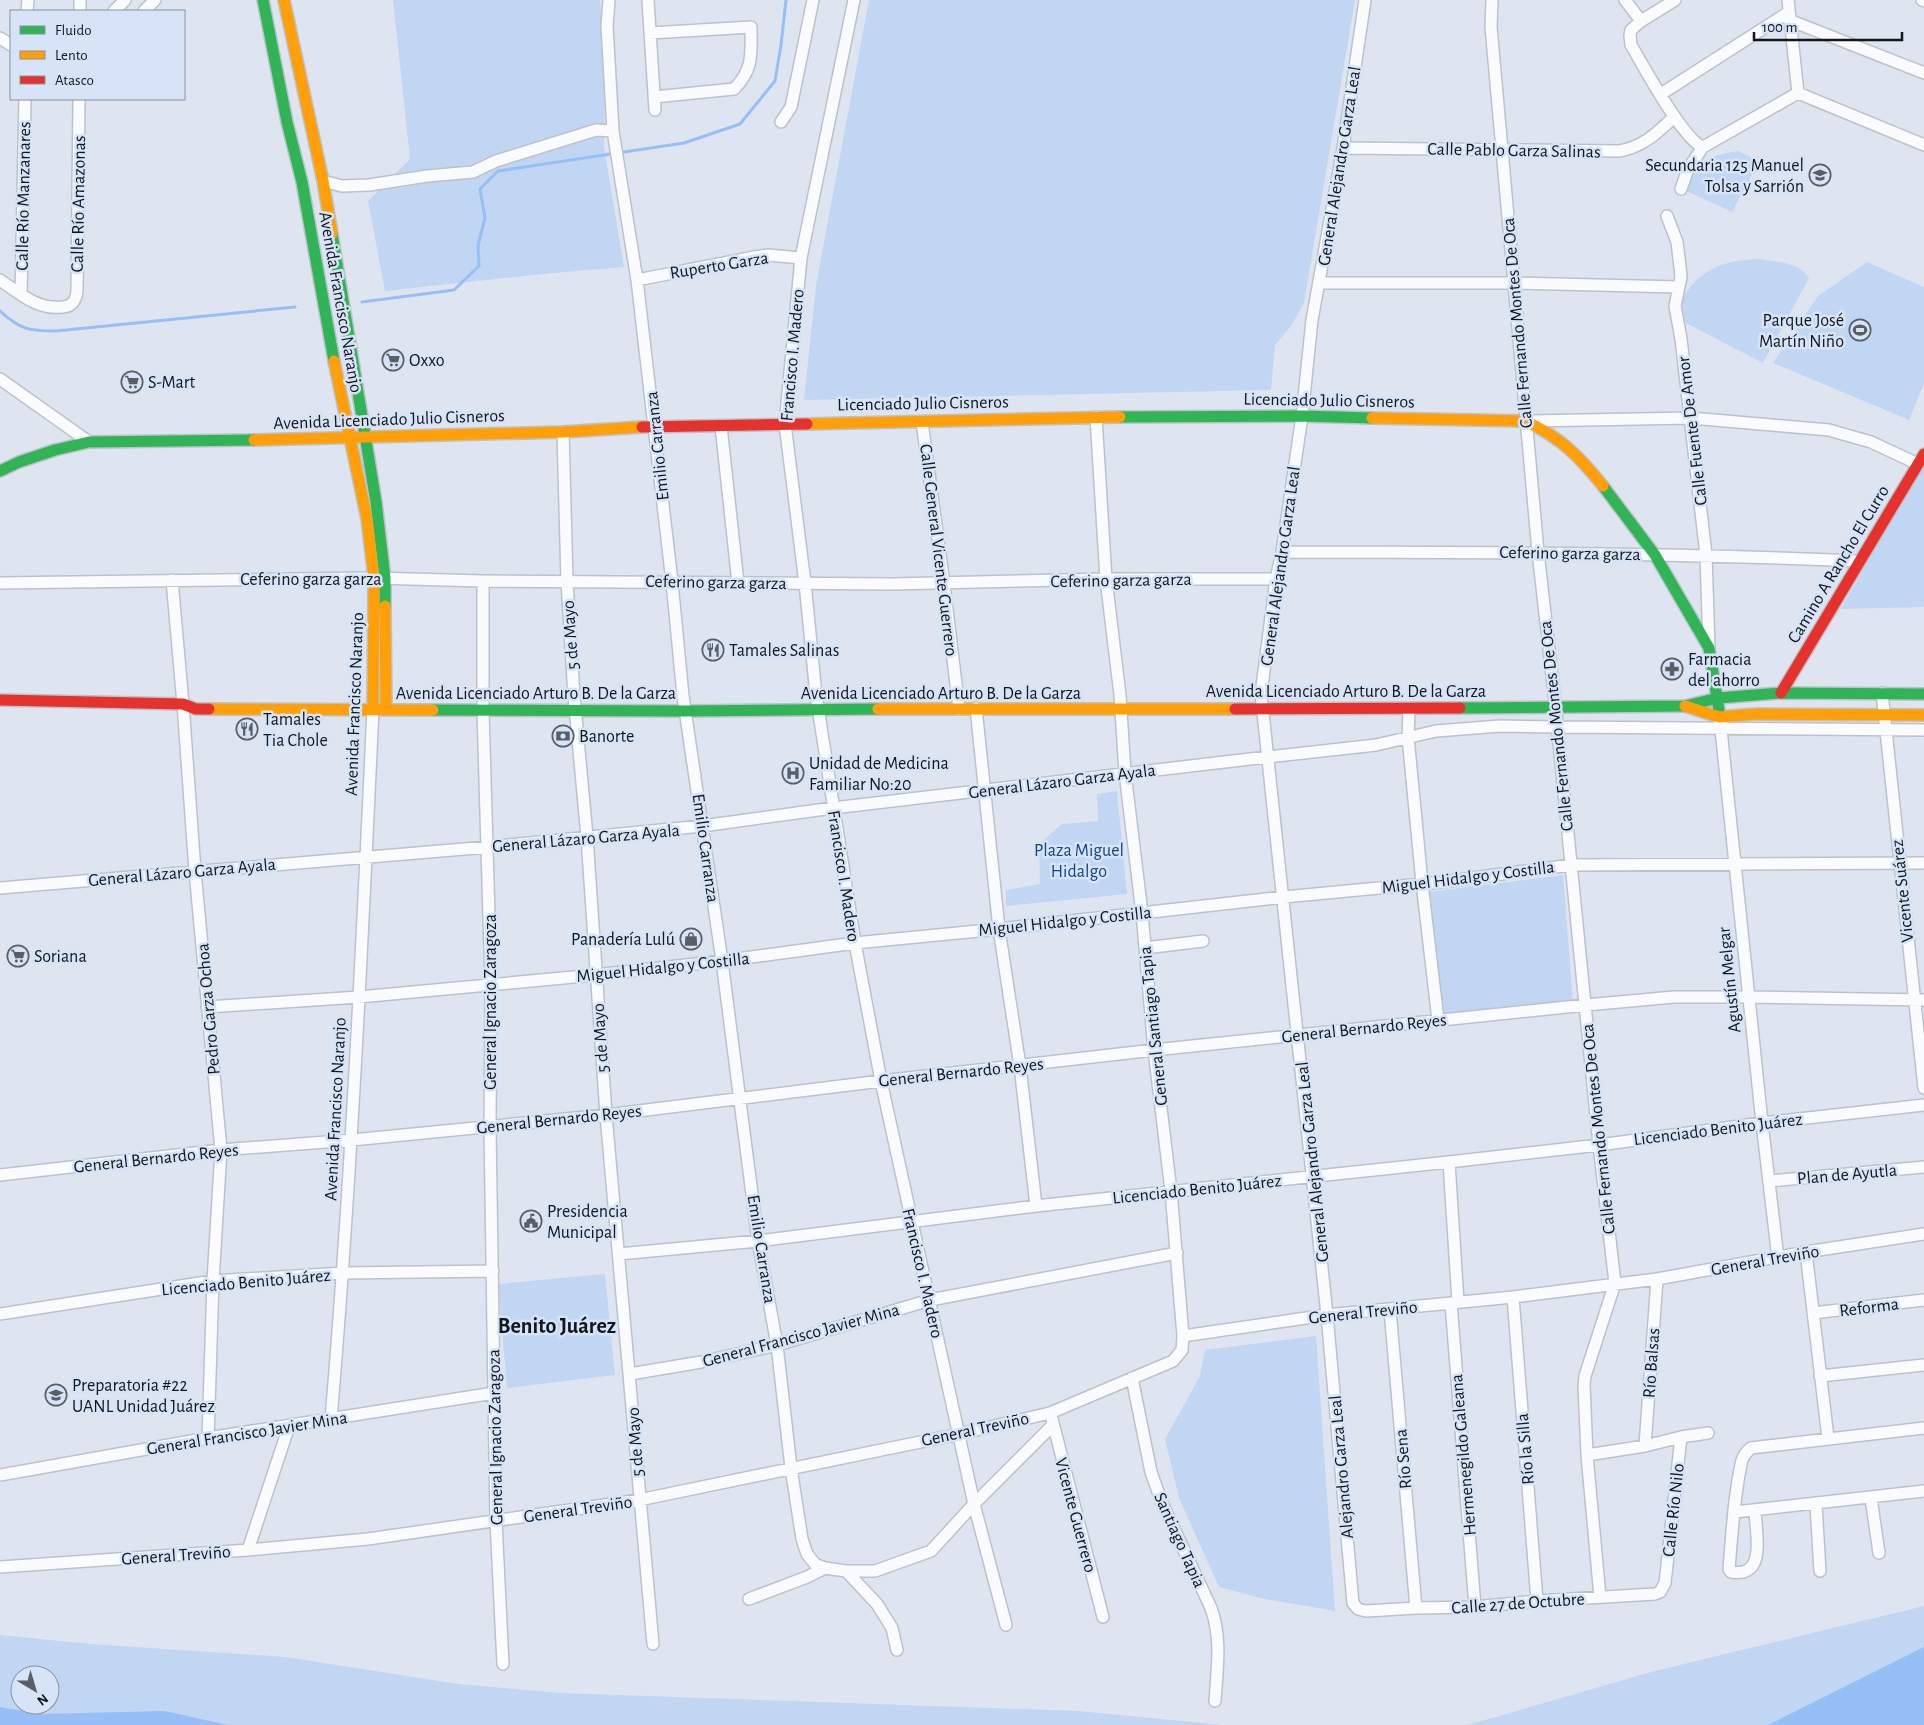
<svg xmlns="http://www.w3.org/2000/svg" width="1924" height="1725" font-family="'Alegreya Sans',sans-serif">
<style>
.green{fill:#c1d6f3;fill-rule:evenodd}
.water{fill:#97bef6}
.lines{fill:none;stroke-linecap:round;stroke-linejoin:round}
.stream{stroke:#97bef6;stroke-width:3}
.street-casing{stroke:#bcc2ca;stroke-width:14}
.fast-casing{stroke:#bcc2ca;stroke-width:14}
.slow-casing{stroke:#bcc2ca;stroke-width:14}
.jam-casing{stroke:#bcc2ca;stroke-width:14}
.street{stroke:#fafbfd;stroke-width:11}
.fast{stroke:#30b455;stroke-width:11}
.slow{stroke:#ff9f0a;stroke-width:11}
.jam{stroke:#e5322d;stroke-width:11}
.labels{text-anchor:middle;stroke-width:5;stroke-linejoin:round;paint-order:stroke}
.street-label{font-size:18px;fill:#12161d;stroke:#d7e4f7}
.poi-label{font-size:18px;fill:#12161d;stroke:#d7e4f7;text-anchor:start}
.park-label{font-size:18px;fill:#114586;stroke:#d7e4f7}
.district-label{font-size:22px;font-weight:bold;fill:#12161d;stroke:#d7e4f7}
</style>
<rect width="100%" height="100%" fill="#dee5f0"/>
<path class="green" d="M393 0H600L605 62 604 147 624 267 553 273 385 291 368 201 410 159Z
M869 0H1355L1304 303 1291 326 1275 345 1271 390 804 400 816 285Z
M1738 151 1759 161 1732 212 1682 189C1689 163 1714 154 1738 151Z
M1760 259C1776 262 1800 262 1809 278L1763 363 1682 321 1680 303C1698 269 1723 260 1760 259Z
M1867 262 1924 287V383L1909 420 1773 363 1818 296Z
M1924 461V607L1841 609Z
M1117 791 1127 894 1006 906V890L1040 884 1039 844 1062 824 1098 821 1097 794Z
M1563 875 1573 1003 1442 1013 1428 892Z
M605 1274 615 1375 507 1388 498 1284Z
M1316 1336 1335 1611 1265 1599 1219 1587 1179 1498 1165 1439 1200 1376 1205 1350Z
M1924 1606V1725H1468L1651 1672Z
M0 1635 91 1644 286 1657 458 1684 560 1693 1078 1711 1223 1725H0ZM20 1675H50V1705H20Z"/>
<path class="water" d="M1924 1647V1725H1768Z
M0 1707 41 1714 164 1711 228 1725H0Z"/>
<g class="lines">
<path class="stream" d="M362 302 454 290 479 266 478 245 485 218 480 189 498 171 684 143 740 124 775 81 781 45 786 0
M0 311C21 330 29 331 56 331L295 307"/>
<g class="street-casing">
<path id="street" d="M609 0 607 26 613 131 637 280 672 582 683 696 722 961 758 1241 777 1345 791 1468 802 1539 807 1554 815 1564 825 1568 846 1571 877 1604 892 1628 897 1650
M648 0 655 110
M854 0 801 258 785 424 805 583 816 695 855 943 881 1081 974 1504 1006 1625
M1365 0 1343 148 1312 320 1302 416 1282 552 1276 579 1261 694 1327 1315 1353 1603 1358 1609 1366 1611 1416 1608 1475 1607 1537 1601 1655 1594 1660 1592 1665 1583 1681 1437
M1492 0 1491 27 1538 552 1554 693 1599 1145 1615 1283 1585 1376 1584 1385 1587 1455 1600 1597
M1625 0 1641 21
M1675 0 1641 21 1631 30 1630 35 1631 45C1643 65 1683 140 1703 147
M1788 0 1798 93
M1922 0 1924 1
M27 11 28 0
M80 11V0
M114 11 125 0
M144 11 155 0
M1789 20 1924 73
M650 33 751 27C751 53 754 69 734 89L654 97
M0 38 11 45
M1798 93 1924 145
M1661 94 1789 12
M781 122 791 107 813 0
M1343 148 1619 151C1643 147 1657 133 1674 117
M323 181 342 186 369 185 427 176 473 172 496 161 596 130 613 131
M1681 189 1688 169 1703 147 1798 93
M1667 216 1677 242 1680 267 1681 277 1675 306 1681 339 1706 555 1709 647
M0 280C21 294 37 310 63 307 73 306 76 300 77 291L79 99
M637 280 754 257 768 255 801 258
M1319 283H1513L1679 287
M21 294 25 99
M0 379 89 442
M1096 417 1106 579 1120 695 1125 773 1142 913 1154 1050 1171 1191 1183 1336
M1530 421 1691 418 1829 430 1871 442 1918 464
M922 422 944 584 959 709
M721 426 738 583
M563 432 567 581 574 696 587 837 606 1115 653 1644
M1282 552C1474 552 1667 553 1859 561
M172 580 183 704 195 871 221 1150 213 1281 208 1438
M483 581V711L491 985 490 1126 494 1393 496 1521 503 1664
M0 583 374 578 483 581 893 584 1106 579H1276
M1882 693 1924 1088
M976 708 999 929 1020 1066 1036 1206
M1409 709 1408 737 1422 883 1438 1020
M1720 720 1762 1123 1778 1258
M0 888 488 847 702 826 833 808 1267 757 1376 745 1436 731 1500 726 1557 727 1924 730
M1145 948 1203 941
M207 1007 359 997 595 975 722 961 855 943 999 929 1284 897 1442 882 1571 865 1924 863
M1449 1162 1458 1302
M0 1175 221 1150 352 1140 606 1115 881 1081 1154 1050 1586 1005 1674 997H1749L1924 1000
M1770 1181 1924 1167
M1806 1252 1828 1438
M619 1254 758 1241 1036 1206 1449 1162 1599 1145 1762 1123 1924 1105
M1513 1297 1537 1601
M1451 1303 1475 1607
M1390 1310 1416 1608
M1813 1313 1924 1300
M0 1314 213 1281 344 1273 493 1271
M630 1374 701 1362 777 1345 930 1300 1177 1253
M1820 1376 1924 1365
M1132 1378 1151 1472 1162 1503 1211 1608C1222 1638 1217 1670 1215 1701
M331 1419C351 1183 362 946 373 709
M1052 1419 1103 1617
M1645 1446 1657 1279
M1587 1455 1645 1446 1681 1437 1708 1433
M0 1475 208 1438 494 1393
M1871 1498 1879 1553
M1816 1505 1820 1571
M1755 1511C1756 1534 1767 1578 1731 1572L1729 1569C1732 1534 1734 1494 1742 1460 1744 1455 1747 1451 1751 1448L1924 1428
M1735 1512 1924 1491
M248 1550 289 1426
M0 1567 248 1550 368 1539 639 1500 959 1434 1050 1413 1173 1361 1182 1350 1183 1336 1327 1315 1513 1297 1657 1279 1806 1252 1924 1234
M846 1571H875L931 1551 974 1504 1053 1425
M749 1599 807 1577 825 1568"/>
</g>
<g class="fast-casing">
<path id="fast" d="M263 0 287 122 302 182 334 361
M332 234 376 502 385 578V606
M1120 417 1302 416 1372 418
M0 471 19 462 55 450 89 442 254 440
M1603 486 1655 555 1709 648 1719 710
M1460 708 1685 706 1718 698 1781 693 1924 694
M433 710 685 711 878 709"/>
</g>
<g class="slow-casing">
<path id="slow" d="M284 0 323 181 332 234
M334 361 367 519 374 578 373 709
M1372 418 1525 421C1560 437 1579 456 1603 486
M807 424 1120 417
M254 440 563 432 642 427
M385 606 386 709
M1685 706 1719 717 1757 714 1924 715
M209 709 433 710
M878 709H1235"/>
</g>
<g class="jam-casing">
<path id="jam" d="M642 427 807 424
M1781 693 1924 454
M0 700 183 704 196 709H209
M1235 709 1460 708"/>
</g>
<use href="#street" class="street"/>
<use href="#fast" class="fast"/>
<use href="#slow" class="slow"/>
<use href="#jam" class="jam"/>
</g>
<defs>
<g id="school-ring" transform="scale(1.125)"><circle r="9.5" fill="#d7e4f7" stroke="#595e67" stroke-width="1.5"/><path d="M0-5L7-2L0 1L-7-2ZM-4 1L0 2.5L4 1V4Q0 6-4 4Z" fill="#595e67"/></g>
<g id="stadium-ring" transform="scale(1.125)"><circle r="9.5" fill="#d7e4f7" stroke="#595e67" stroke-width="1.5"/><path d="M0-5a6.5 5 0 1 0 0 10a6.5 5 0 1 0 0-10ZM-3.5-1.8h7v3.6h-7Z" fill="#595e67"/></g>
<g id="supermarket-ring" transform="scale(1.125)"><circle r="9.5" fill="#d7e4f7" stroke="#595e67" stroke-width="1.5"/><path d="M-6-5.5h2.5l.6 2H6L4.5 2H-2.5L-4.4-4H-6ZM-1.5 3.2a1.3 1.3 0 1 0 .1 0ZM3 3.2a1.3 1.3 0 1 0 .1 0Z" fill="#595e67"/></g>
<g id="restaurant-ring" transform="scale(1.125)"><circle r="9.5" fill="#d7e4f7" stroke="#595e67" stroke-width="1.5"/><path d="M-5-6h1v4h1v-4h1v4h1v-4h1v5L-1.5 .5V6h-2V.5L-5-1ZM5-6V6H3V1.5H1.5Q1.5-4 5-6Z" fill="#595e67"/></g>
<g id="pharmacy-ring" transform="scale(1.125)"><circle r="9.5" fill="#d7e4f7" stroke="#595e67" stroke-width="1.5"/><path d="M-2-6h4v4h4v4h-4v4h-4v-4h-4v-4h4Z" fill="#595e67"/></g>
<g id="bank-ring" transform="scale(1.125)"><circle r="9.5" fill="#d7e4f7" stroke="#595e67" stroke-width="1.5"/><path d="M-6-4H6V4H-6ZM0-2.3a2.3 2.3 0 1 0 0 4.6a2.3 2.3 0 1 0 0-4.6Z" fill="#595e67"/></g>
<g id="hospital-ring" transform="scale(1.125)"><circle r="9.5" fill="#d7e4f7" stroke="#595e67" stroke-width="1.5"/><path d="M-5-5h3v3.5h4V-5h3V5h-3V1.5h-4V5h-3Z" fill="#595e67"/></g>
<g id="shop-ring" transform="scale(1.125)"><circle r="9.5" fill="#d7e4f7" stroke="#595e67" stroke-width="1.5"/><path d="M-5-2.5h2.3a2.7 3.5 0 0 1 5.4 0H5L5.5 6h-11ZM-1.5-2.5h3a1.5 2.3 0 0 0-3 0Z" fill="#595e67"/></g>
<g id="civic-ring" transform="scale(1.125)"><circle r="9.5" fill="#d7e4f7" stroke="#595e67" stroke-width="1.5"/><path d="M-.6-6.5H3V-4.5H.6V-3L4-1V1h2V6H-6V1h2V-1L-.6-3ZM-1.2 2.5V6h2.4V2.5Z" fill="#595e67"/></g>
<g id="university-ring" transform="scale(1.125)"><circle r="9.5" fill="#d7e4f7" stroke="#595e67" stroke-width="1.5"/><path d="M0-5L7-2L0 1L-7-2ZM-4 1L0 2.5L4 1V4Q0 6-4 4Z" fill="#595e67"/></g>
</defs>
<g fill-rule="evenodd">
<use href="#school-ring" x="1820" y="175"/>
<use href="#stadium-ring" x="1860" y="330"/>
<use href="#supermarket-ring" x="393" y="360"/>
<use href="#supermarket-ring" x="132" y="382"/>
<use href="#restaurant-ring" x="713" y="650"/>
<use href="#pharmacy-ring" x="1672" y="669"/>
<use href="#restaurant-ring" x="247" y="729"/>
<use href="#bank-ring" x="563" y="736"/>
<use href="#hospital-ring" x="793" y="773"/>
<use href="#shop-ring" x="691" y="939"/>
<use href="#supermarket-ring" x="18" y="956"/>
<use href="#civic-ring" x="531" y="1221"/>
<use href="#university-ring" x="56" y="1395"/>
</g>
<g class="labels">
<g class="street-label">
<text transform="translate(1514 150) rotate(1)" y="6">Calle Pablo Garza Salinas</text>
<text transform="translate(1339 166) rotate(-81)" y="6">General Alejandro Garza Leal</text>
<text transform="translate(23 196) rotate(-89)" y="6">Calle Río Manzanares</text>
<text transform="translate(78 204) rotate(-89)" y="6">Calle Río Amazonas</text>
<text transform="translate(719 265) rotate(-9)" y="6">Ruperto Garza</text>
<text transform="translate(341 302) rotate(80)" y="6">Avenida Francisco Naranjo</text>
<text transform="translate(1517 323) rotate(-95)" y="6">Calle Fernando Montes De Oca</text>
<text transform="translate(792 355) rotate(-85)" y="6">Francisco I. Madero</text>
<text transform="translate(1329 400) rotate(1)" y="6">Licenciado Julio Cisneros</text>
<text transform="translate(923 403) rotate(-1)" y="6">Licenciado Julio Cisneros</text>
<text transform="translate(389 419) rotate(-2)" y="6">Avenida Licenciado Julio Cisneros</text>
<text transform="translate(1692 431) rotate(-97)" y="6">Calle Fuente De Amor</text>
<text transform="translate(657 446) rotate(-96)" y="6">Emilio Carranza</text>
<text transform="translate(939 550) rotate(83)" y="6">Calle General Vicente Guerrero</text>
<text transform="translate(1570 553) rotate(1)" y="6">Ceferino garza garza</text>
<text transform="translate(1838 564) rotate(-59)" y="6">Camino A Rancho El Curro</text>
<text transform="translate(1280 566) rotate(-82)" y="6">General Alejandro Garza Leal</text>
<text x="311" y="585">Ceferino garza garza</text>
<text transform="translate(1121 580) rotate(-1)" y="6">Ceferino garza garza</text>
<text transform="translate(716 582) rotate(1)" y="6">Ceferino garza garza</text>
<text transform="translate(570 635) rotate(-94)" y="6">5 de Mayo</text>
<text x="1346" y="697">Avenida Licenciado Arturo B. De la Garza</text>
<text x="536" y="699">Avenida Licenciado Arturo B. De la Garza</text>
<text x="941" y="699">Avenida Licenciado Arturo B. De la Garza</text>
<text transform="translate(354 704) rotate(-88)" y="6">Avenida Francisco Naranjo</text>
<text transform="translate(1556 726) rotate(-96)" y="6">Calle Fernando Montes De Oca</text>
<text transform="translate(1062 781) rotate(-7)" y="6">General Lázaro Garza Ayala</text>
<text transform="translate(586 838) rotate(-5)" y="6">General Lázaro Garza Ayala</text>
<text transform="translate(706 848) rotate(82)" y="6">Emilio Carranza</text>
<text transform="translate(182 872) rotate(-5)" y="6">General Lázaro Garza Ayala</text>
<text transform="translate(844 876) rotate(81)" y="6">Francisco I. Madero</text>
<text transform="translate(1468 877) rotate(-7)" y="6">Miguel Hidalgo y Costilla</text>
<text transform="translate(1902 891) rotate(-96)" y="6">Vicente Suárez</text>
<text transform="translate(1065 921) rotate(-6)" y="6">Miguel Hidalgo y Costilla</text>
<text transform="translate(663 967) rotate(-6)" y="6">Miguel Hidalgo y Costilla</text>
<text transform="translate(1729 980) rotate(-96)" y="6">Agustín Melgar</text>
<text transform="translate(490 1002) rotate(-90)" y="6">General Ignacio Zaragoza</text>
<text transform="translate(208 1009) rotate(-95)" y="6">Pedro Garza Ochoa</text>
<text transform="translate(1153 1026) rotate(-96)" y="6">General Santiago Tapia</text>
<text transform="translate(1364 1028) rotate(-6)" y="6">General Bernardo Reyes</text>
<text transform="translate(600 1038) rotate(-94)" y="6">5 de Mayo</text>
<text transform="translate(961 1072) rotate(-6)" y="6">General Bernardo Reyes</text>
<text transform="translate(335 1109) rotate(-87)" y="6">Avenida Francisco Naranjo</text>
<text transform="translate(559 1119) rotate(-6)" y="6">General Bernardo Reyes</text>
<text transform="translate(1598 1129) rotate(-96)" y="6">Calle Fernando Montes De Oca</text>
<text transform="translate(1718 1129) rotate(-7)" y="6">Licenciado Benito Juárez</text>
<text transform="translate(156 1158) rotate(-6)" y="6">General Bernardo Reyes</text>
<text transform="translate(1312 1162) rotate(-96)" y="6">General Alejandro Garza Leal</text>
<text transform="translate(1847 1174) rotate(-5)" y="6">Plan de Ayutla</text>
<text transform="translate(1197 1189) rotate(-6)" y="6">Licenciado Benito Juárez</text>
<text transform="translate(762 1249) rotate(81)" y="6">Emilio Carranza</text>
<text transform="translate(1765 1260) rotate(-10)" y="6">General Treviño</text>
<text transform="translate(923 1273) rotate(77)" y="6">Francisco I. Madero</text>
<text transform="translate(246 1282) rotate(-5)" y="6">Licenciado Benito Juárez</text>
<text transform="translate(1869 1307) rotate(-7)" y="6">Reforma</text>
<text transform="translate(1363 1312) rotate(-6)" y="6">General Treviño</text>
<text transform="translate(801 1335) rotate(-15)" y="6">General Francisco Javier Mina</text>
<text transform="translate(1651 1363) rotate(-86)" y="6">Río Balsas</text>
<text transform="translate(975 1429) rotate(-12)" y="6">General Treviño</text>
<text transform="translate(247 1433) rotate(-9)" y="6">General Francisco Javier Mina</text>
<text transform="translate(495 1437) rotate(-91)" y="6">General Ignacio Zaragoza</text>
<text transform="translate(635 1442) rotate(-94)" y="6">5 de Mayo</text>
<text transform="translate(1525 1449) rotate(-95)" y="6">Río la Silla</text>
<text transform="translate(1463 1455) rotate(-95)" y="6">Hermenegildo Galeana</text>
<text transform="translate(1403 1459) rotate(-95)" y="6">Río Sena</text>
<text transform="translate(1341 1467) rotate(-95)" y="6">Alejandro Garza Leal</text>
<text transform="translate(578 1509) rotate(-8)" y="6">General Treviño</text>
<text transform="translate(1673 1510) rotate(-84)" y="6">Calle Río Nilo</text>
<text transform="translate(1076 1515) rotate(75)" y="6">Vicente Guerrero</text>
<text transform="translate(1180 1540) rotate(66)" y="6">Santiago Tapia</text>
<text transform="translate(176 1555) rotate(-4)" y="6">General Treviño</text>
<text transform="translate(1518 1603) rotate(-4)" y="6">Calle 27 de Octubre</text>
</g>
<g class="poi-label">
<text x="1804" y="171" text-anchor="end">Secundaria 125 Manuel<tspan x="1804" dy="21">Tolsa y Sarrión</tspan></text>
<text x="1844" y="326" text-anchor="end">Parque José<tspan x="1844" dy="21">Martín Niño</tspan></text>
<text x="409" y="366">Oxxo</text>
<text x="148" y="388">S-Mart</text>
<text x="729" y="656">Tamales Salinas</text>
<text x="1688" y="665">Farmacia<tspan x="1688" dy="21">del ahorro</tspan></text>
<text x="263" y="725">Tamales<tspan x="263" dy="21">Tia Chole</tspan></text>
<text x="579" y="742">Banorte</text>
<text x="809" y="769">Unidad de Medicina<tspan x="809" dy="21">Familiar No:20</tspan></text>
<text x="675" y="945" text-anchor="end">Panadería Lulú</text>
<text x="34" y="962">Soriana</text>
<text x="547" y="1217">Presidencia<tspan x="547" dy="21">Municipal</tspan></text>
<text x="72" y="1391">Preparatoria #22<tspan x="72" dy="21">UANL Unidad Juárez</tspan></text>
</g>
<g class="park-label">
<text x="1079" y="856">Plaza Miguel<tspan x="1079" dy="21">Hidalgo</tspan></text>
</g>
<g class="district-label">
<text x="557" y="1333">Benito Juárez</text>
</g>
</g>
<rect x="10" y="10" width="175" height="90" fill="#d7e4f7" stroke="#8892a0"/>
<rect x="20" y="26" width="25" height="8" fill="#30b455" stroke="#8892a0"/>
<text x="55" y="35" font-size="15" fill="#12161d">Fluido</text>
<rect x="20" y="51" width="25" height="8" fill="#ff9f0a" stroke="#8892a0"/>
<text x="55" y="60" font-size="15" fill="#12161d">Lento</text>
<rect x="20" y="76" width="25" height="8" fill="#e5322d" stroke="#8892a0"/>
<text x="55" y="85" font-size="15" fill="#12161d">Atasco</text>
<g transform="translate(35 1690) rotate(142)"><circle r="24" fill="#d7e4f7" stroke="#8892a0"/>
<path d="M0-4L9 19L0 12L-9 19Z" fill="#595e67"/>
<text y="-8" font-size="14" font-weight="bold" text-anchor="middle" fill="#12161d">N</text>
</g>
<path d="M1754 32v8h148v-8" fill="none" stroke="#12161d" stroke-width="2.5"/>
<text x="1762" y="32" font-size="15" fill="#12161d" stroke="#d7e4f7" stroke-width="4" paint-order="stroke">100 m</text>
</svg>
